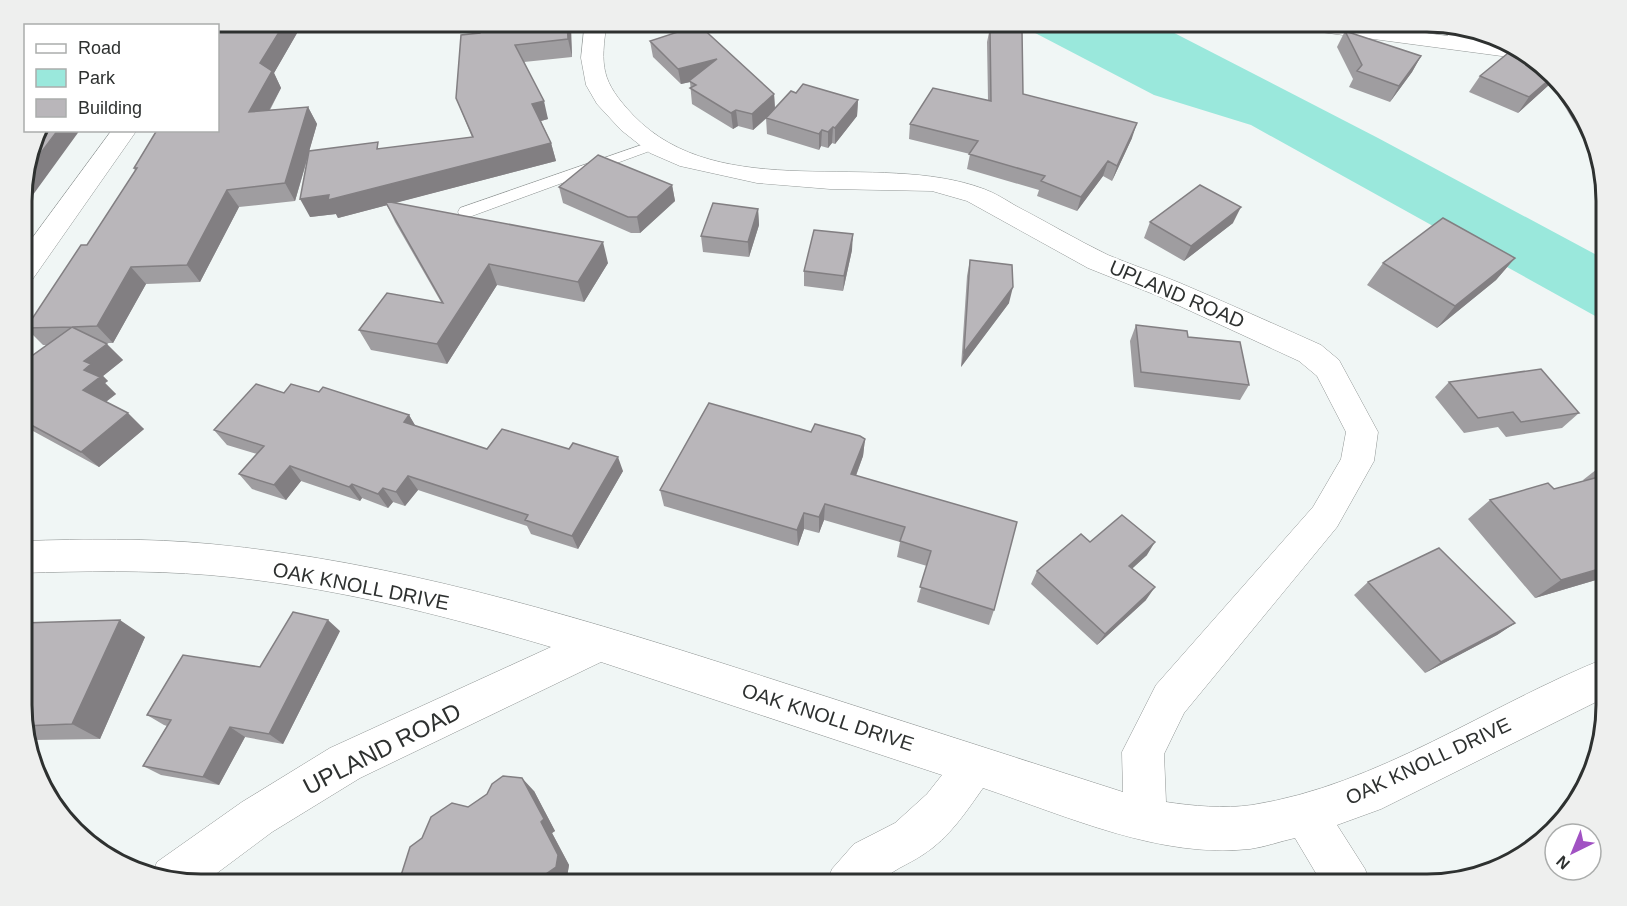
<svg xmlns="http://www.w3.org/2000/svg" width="1627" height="906" font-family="Arial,sans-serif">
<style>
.green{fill:#9ae8dc}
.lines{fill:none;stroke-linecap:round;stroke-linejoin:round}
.service-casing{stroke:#919695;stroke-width:1}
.minor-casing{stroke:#919695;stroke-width:1}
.service{fill:#fff;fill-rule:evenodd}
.minor{fill:#fff;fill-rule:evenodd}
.wall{fill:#9f9da0}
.shaded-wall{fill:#827f82}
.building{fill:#b9b6ba;stroke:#827f82;stroke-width:1.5}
.labels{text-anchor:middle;stroke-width:5;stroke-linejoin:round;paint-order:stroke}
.street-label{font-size:20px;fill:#2e3130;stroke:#fff}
.near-street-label{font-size:24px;fill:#2e3130;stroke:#fff}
.rim{fill:none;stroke:#2e3130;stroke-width:3}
</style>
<rect width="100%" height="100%" fill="#f0f6f5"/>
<path class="green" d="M1012 21H1151L1378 138 1606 260V322L1251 125 1154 95Z"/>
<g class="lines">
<g class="service-casing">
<path id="service" d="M653 141 660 145 658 148 472 216H460L458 212 460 208Z"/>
</g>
<g class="minor-casing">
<path id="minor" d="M585 21H607C600 67 601 81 633 115 720 206 877 149 984 189 995 193 1006 200 1016 206 1047 222 1077 240 1108 255 1132 265 1156 273 1180 283 1227 303 1274 324 1321 345L1339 360 1378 432 1374 461 1337 527 1184 713 1164 754 1166 802C1193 806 1224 809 1252 805 1379 785 1488 705 1606 658V697L1381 809 1337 825 1365 869 1371 885H1323L1295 838C1281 841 1265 847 1250 849 1160 859 1067 816 983 788 966 812 949 838 924 854 908 865 890 870 878 885H826L832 869 854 844 895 823 927 794 942 775 601 662 360 778 272 832 201 885 153 872 157 862 242 802 330 748 551 647C440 614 325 585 209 575 146 570 85 571 22 573V541C85 539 148 538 211 544 390 561 562 612 731 666 862 708 992 750 1123 792L1122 752 1156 685 1313 507 1341 459 1346 432 1317 376 1299 361 1158 296 1088 268 967 201 932 191 830 189 757 183 680 166 650 153 621 130 597 104 586 85 581 58Z
M1272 21H1332L1448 36 1443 28 1445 26 1467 32 1472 39 1516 45 1529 57 1524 59 1283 27 1275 26Z
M112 130H137L32 280 22 283V252Z"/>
</g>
<use href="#service" class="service"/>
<use href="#minor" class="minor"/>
</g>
<path class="wall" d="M221 21H304L274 73 281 88 270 110 308 107 317 124 309 151 381 149 472 137 456 98 480 33 483 21H570L572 57 524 62 548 119 541 121 551 143 556 161 394 203 608 263 584 302 497 285 447 364 371 350 359 330 441 302 395 222 387 205 338 218 336 214 310 217 308 157 295 201 239 207 200 282 146 284 113 343H105L123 360 103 376 108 381 105 383 116 394 106 402 144 429 99 467 22 425V363L47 345H43L26 328 87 245 135 171 134 168 218 130Z
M990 28 1023 94 1132 138 1112 181 1103 176 1077 211 1037 196 1039 190 967 169 970 154 909 139 910 124 988 100 987 42Z
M1345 31 1421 56 1412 72 1390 102 1349 87 1353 79 1337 47Z
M650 41 774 94 775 109 796 93 858 100 857 116 835 144 832 143 828 148 821 146 819 150 767 134 766 118 768 117 753 130 738 126 733 129 692 104 690 82 681 84 653 57Z
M1526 54 1553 80 1550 84 1518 113 1469 92 1480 76Z
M1555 81 1576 101 1596 159 1552 85Z
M672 185 675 201 640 233H631L563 203 559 187Z
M758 209 759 225 749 257 703 252 701 236Z
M1150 222 1233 223 1184 261 1144 238Z
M852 250 843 291 804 286V271Z
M1515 258 1496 280 1437 328 1367 285 1383 263Z
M970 260 1009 303 961 367 967 276Z
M1136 325 1188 337 1249 385 1240 400 1134 387 1130 341Z
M1449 382 1579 413 1562 428 1506 437 1498 427 1464 433 1435 397Z
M284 393 409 415 415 426 487 449 623 471 578 549 531 534 527 526 418 490 405 506 393 502 388 508 362 498 360 501 301 481 286 500 252 489 239 474 257 454 227 445 214 430Z
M811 432 865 439 863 456 856 476 994 610 989 625 917 602 927 566 897 557 900 542 824 520 819 533 804 529 798 546 664 506 660 490Z
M1606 462V577L1535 598 1468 519 1490 500 1554 489 1584 481 1583 480Z
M1090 542 1147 555 1132 568 1146 600 1097 645 1031 584 1037 571Z
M1368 582 1515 623 1497 635 1425 673 1354 595Z
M22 623 145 637 100 739 33 740 30 748 22 729Z
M340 631 283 744 245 737 219 785 161 775 143 766 167 726 164 725 147 715 260 667Z
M534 791 555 831 552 833 569 865 567 877 555 885H398L468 807Z"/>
<path class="shaded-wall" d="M286 21H304L274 73 281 88 259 129 249 112 260 63Z
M567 21H570L571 24 572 57 568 39Z
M1421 56 1412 72 1390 102 1399 86Z
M717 59 689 81 690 82 681 84 678 69Z
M1551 78 1553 80 1550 84 1518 113 1529 97Z
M774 94 775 110 753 130 752 114Z
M858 100 857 116 835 144V128Z
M544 101 548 119 537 122 532 104Z
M308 107 317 124 295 201 285 183Z
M736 110 738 126 733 129 731 113Z
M1137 123 1132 138 1112 181 1117 166Z
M833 127 832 143 828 148V132Z
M58 130H80L22 210V178Z
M822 130 821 146 819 150V134Z
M551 143 556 161 338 218 336 214 310 217 300 199Z
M1108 161 1103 176 1077 211 1081 197Z
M672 185 675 201 640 233 637 217Z
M227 190 239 207 200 282 187 265Z
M1241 207 1233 223 1184 261 1191 246Z
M758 209 759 225 749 257 748 242Z
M853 234 852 250 843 291 844 276Z
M603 242 608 263 584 302 578 282Z
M1515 258 1496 280 1437 328 1455 306Z
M489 264 497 285 447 364 437 344Z
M131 267 146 284 113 343 97 326Z
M1013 287 1009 303 961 367 964 352Z
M107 344 123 360 103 376 108 381 105 383 116 394 100 406 83 390 84 361Z
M128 413 144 429 99 467 81 452Z
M409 415 418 430 404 422Z
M865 439 863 456 850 491 851 474Z
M618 457 623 471 578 549 572 536Z
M290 466 301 481 286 500 274 485Z
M408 476 418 490 405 506 396 492Z
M352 484 362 498 360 501 349 487Z
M383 488 393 502 388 508 378 494Z
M825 504 824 520 819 533V517Z
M804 513V529L798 546 797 530Z
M1155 542 1147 555 1121 579 1129 566Z
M1606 567V577L1535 598 1561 580Z
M1155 587 1146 600 1097 645 1105 634Z
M120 620 145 637 100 739 72 724Z
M328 620 340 631 283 744 269 734Z
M1515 623 1497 635 1425 673 1441 662Z
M230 727 245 737 219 785 203 777Z
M25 737 33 740 30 748Z
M522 778 534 791 555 831 552 833 569 865 567 877 555 885H549L540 878 541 822Z
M535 877 545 885H523Z"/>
<path class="building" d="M221 21H286L260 63 272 71 249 112 308 107 285 183 227 190 187 265 131 267 97 326 72 327 107 344 84 361 91 364 84 370 100 377 83 390 128 413 81 452 22 420V363L72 327 26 328 81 245H87L137 168H134L157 130H218V26Z
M483 21H567L568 39 515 45 544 101 532 104 551 143 328 200 329 195 300 199 309 151 378 142 377 149 473 137 456 98 461 35 480 33Z
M699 25 774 94 752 114 736 110 731 113 690 88 696 85 689 81 717 59 678 69 650 41Z
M990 28 1022 30 1023 94 1137 123 1117 166 1108 161 1081 197 1041 181 1045 176 969 154 978 141 910 124 933 88 991 101Z
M1345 31 1421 56 1399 86 1357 71 1362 65Z
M1513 49 1526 54 1551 78 1529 97 1480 76Z
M803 84 858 100 835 128 833 127 828 132 822 130 819 134 766 118 791 91 796 93Z
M37 130H58L22 178V177Z
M598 155 672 185 637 217H628L559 187Z
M1200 185 1241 207 1191 246 1150 222Z
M385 201 603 242 578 282 489 264 437 344 359 330 387 293 443 303Z
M713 203 758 209 748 242 701 236Z
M1443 218 1515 258 1455 306 1383 263Z
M814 230 853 234 844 276 804 271Z
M970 260 1012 265 1013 287 964 352Z
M1136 325 1187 331 1188 337 1240 342 1249 385 1141 372Z
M1541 369 1579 413 1521 422 1513 412 1478 418 1449 382Z
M256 384 284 393 291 384 319 392 323 387 409 415 404 422 487 449 502 429 569 449 573 443 618 457 572 536 525 520 528 515 408 476 396 492 383 488 378 494 352 484 349 487 290 466 274 485 239 474 264 446 214 430Z
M709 403 811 432 815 424 860 436 865 439 851 474 1017 522 994 610 920 587 931 551 900 541 905 527 825 504 819 517 804 513 797 530 660 490Z
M1606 475V567L1561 580 1490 500 1548 483 1554 489Z
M1122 515 1155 542 1129 566 1155 587 1105 634 1037 571 1081 534 1090 542Z
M1439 548 1515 623 1441 662 1368 582Z
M293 612 328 620 269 734 230 727 203 777 143 766 171 720 147 715 183 655 260 667Z
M120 620 72 724 22 726V623Z
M503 776 522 778 544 819 541 822 558 855 556 867 540 878 535 877 523 885H398L410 847 422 838 431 817 452 803 468 807 487 794 492 784Z"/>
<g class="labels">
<g class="street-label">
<text transform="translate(1177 294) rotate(23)" y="7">UPLAND ROAD</text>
<text transform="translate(361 586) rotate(11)" y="7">OAK KNOLL DRIVE</text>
<text transform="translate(828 717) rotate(18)" y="7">OAK KNOLL DRIVE</text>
<text transform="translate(1428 761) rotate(-25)" y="7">OAK KNOLL DRIVE</text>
</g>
<g class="near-street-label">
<text transform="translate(382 749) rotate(-27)" y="8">UPLAND ROAD</text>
</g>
</g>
<path d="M0 0H1627V906H0ZM201 32H1427A169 169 0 0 1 1596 201V705A169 169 0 0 1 1427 874H201A169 169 0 0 1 32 705V201A169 169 0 0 1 201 32Z" fill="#eeefee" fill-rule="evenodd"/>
<path class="rim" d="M201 32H1427A169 169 0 0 1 1596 201V705A169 169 0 0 1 1427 874H201A169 169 0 0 1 32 705V201A169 169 0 0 1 201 32Z"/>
<rect x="24" y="24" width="195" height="108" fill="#ffffff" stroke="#abadac" stroke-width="1.5"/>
<rect x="36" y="44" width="30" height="9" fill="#ffffff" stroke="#abadac" stroke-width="1.5"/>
<text x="78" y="54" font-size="18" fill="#2e3130">Road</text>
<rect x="36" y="69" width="30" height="18" fill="#9ae8dc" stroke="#abadac" stroke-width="1.5"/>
<text x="78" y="84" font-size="18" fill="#2e3130">Park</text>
<rect x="36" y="99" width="30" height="18" fill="#b9b6ba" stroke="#abadac" stroke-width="1.5"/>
<text x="78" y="114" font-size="18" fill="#2e3130">Building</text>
<g transform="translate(1573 852) rotate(223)"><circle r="28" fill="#ffffff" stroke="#abadac" stroke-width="1.5"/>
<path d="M0-4.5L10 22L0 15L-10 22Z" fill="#a152c3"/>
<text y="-9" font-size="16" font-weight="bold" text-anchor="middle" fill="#2e3130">N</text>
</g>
</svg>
